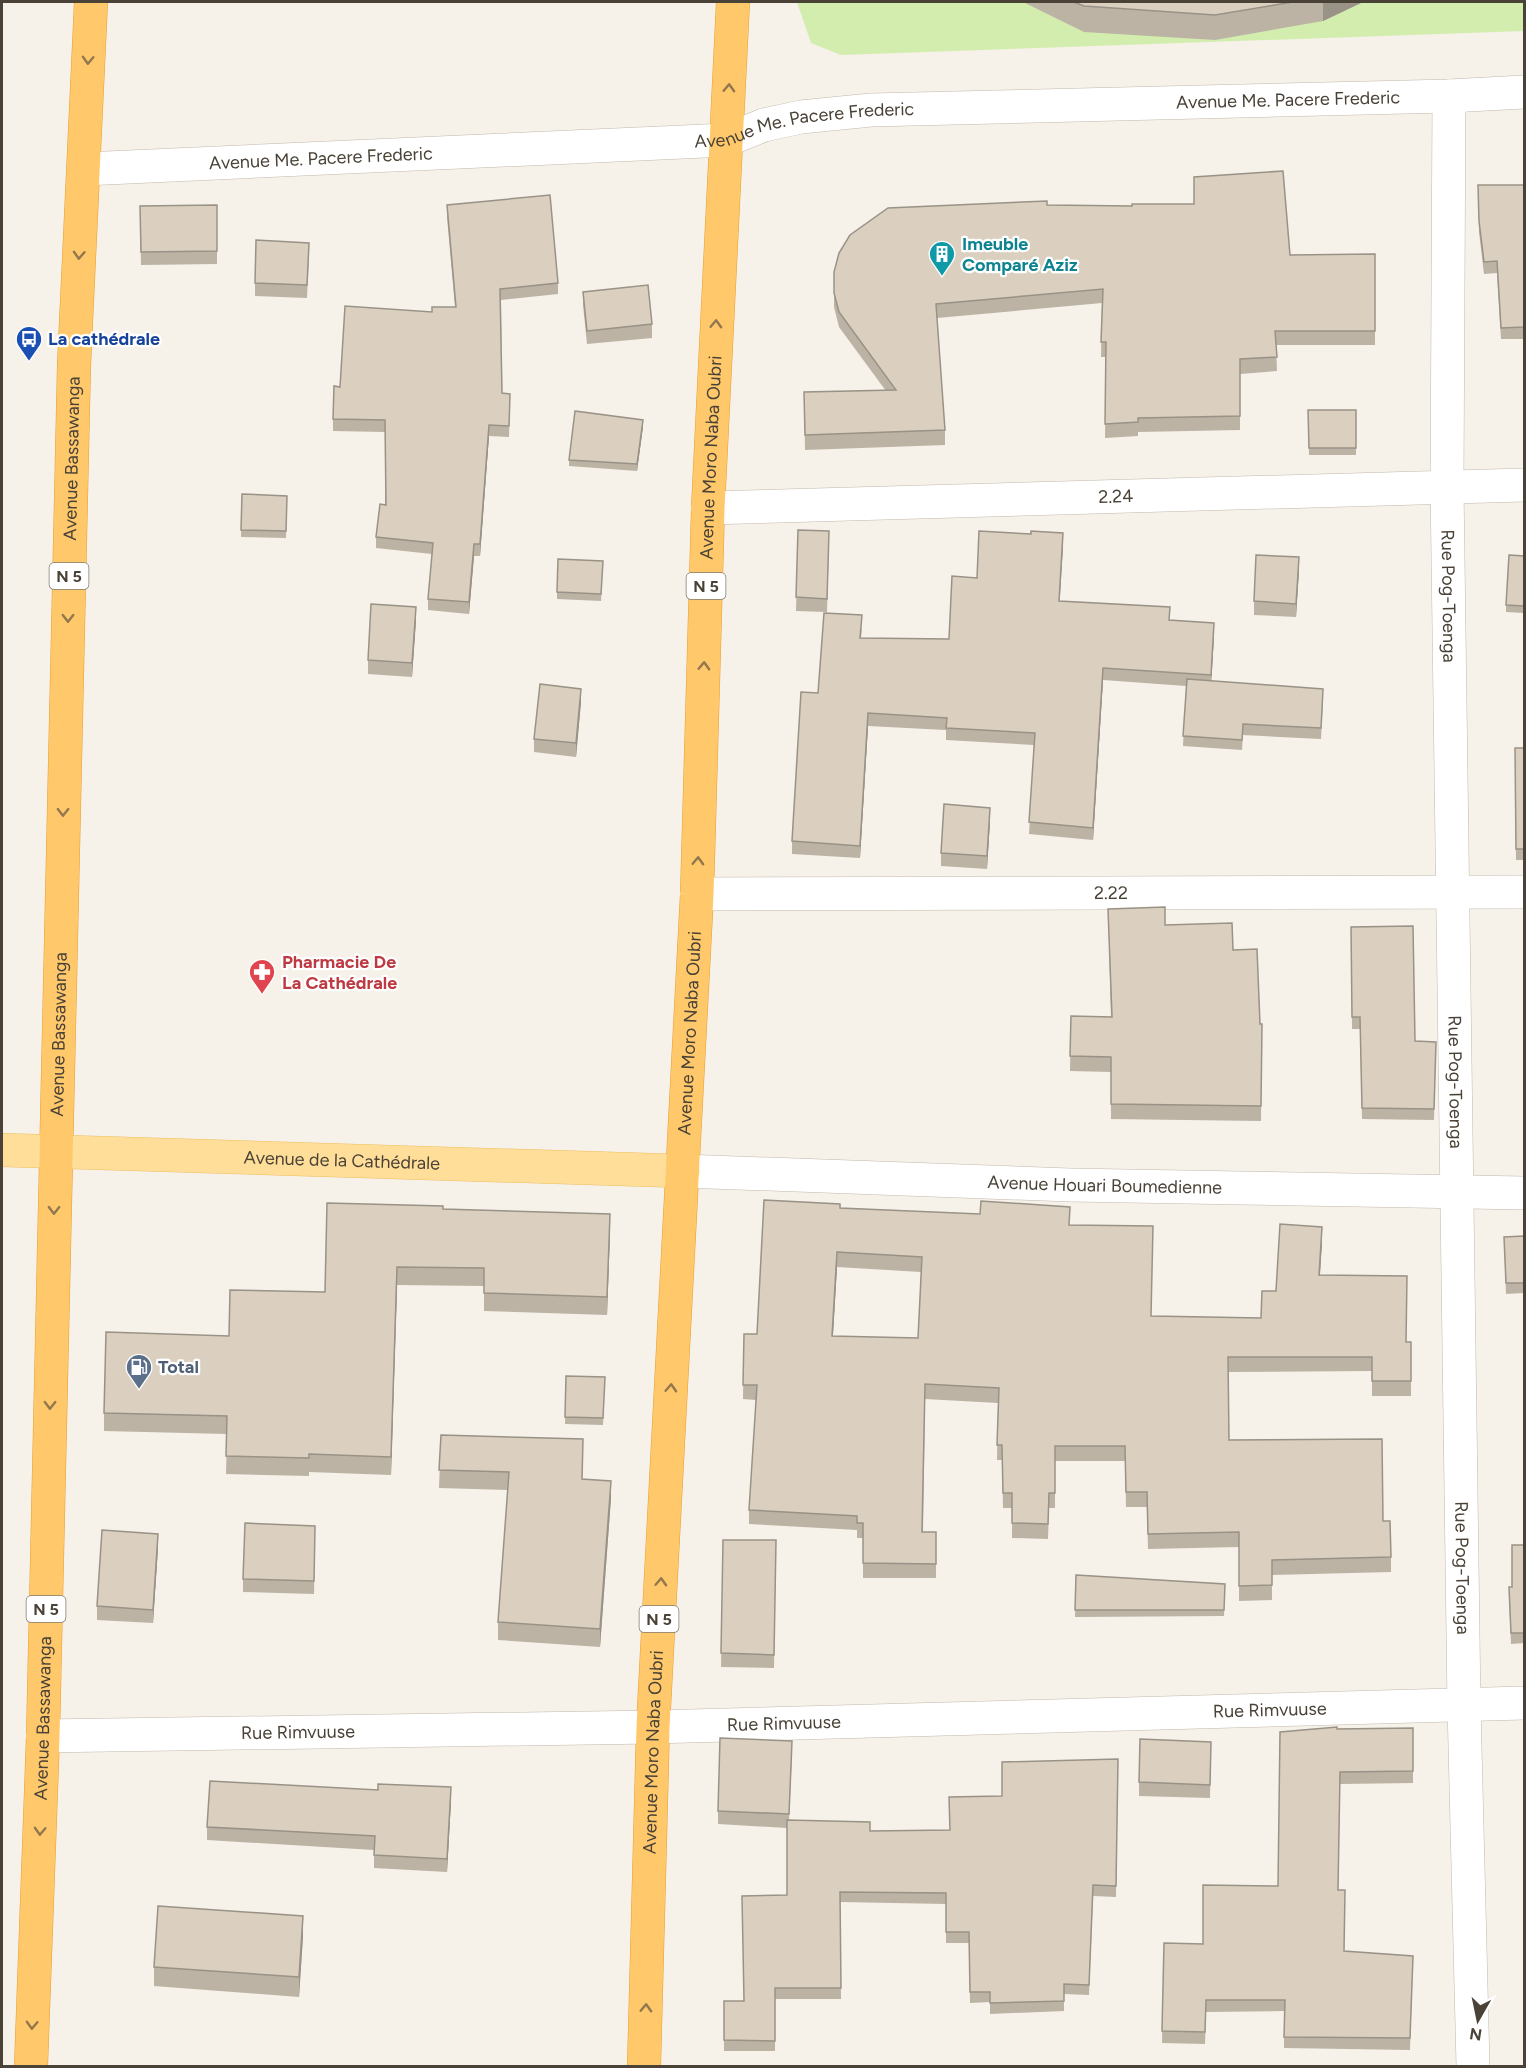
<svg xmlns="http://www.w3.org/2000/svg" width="1526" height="2068" font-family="Figtree,sans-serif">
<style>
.green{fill:#d3edaf}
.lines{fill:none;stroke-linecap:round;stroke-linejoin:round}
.minor-casing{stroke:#c2b9ab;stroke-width:34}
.major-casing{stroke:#eebe5f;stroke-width:34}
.highway-casing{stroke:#ea9e2f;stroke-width:34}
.minor{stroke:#fff;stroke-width:33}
.major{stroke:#ffde99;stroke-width:33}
.highway{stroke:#ffc86b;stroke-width:33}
.wall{fill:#bcb3a5;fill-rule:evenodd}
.shaded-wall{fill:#999286}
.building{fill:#dbd0c0;stroke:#999286;stroke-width:1.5;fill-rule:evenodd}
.oneway{stroke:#92784c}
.labels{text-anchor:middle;stroke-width:4.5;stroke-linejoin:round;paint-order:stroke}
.shield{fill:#fff;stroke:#807b73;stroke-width:1.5}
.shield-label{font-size:16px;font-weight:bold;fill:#4a4237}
.street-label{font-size:18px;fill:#4a4237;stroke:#fff}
.culture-label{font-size:18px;font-weight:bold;fill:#0d838f;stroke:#fff;text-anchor:start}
.transit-label{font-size:18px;font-weight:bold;fill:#164399;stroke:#fff;text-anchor:start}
.health-label{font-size:18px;font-weight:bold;fill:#be3a42;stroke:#fff;text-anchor:start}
.service-label{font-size:18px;font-weight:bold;fill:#4e5e75;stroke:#fff;text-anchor:start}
</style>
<rect width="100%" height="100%" fill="#f6f1e9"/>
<path class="green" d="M797 2H1524V31L841 55 811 43Z"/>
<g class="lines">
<g class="minor-casing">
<g id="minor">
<path id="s1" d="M1449 96 1447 486 1464 1706 1473 2066"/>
<path id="s2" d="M84 169 727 140 764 125 801 117 871 110 1449 96 1524 92"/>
<path id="s3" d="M708 508 1524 485"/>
<path id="s4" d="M697 894 1524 892"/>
<path id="s5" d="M683 1171 1070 1185 1524 1193"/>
<path id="s6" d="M43 1736 653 1727 1524 1703"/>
</g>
</g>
<g class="major-casing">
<g id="major">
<path id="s7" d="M2 1150 683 1171"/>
</g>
</g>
<g class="highway-casing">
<g id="highway">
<path id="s8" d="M31 2066 43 1736 74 365 91 2"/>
<path id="s9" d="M644 2066 653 1727 697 894 708 508 733 2"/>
</g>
</g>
<use href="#minor" class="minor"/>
<use href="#major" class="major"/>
<use href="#highway" class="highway"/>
</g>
<path class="wall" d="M1023 2H1363L1323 21 1215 40 1084 32Z
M1478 185H1524V339H1501L1497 273 1484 274 1479 232Z
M217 205V264L141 265 140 206Z
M447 205 558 283V294L501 300 502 393 510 394 509 437 489 436 480 556H474L469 614 428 610V599L432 554 376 548V537L385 505V432L333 431V419L340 387 432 312 455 307 447 217Z
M1047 205 1290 255 1375 254V345H1276L1277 371 1240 374V430L1138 432V436L1105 438 1106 357H1101L1102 303 937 318 945 430V445L805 450 804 392 886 391 839 327 834 307V293Z
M309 256 307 298 255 296V283Z
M583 292 652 324V338L587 344 583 305Z
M1308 410H1356V455H1309Z
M643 427 637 471 569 466V460Z
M242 494 287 496 286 538 241 537Z
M798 530 829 544 827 612 796 611Z
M1063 546 1059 601 1170 620 1214 636 1211 681 1323 700 1321 739 1243 735 1242 750 1183 746 1186 686 1103 680 1093 840 1029 834 1034 745 946 740V730L868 726 860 858 792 854V841L818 693 862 628 861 638 949 639 977 578Z
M1524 556V613L1506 612V605Z
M603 561 601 601 557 599V592Z
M1299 570 1296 617 1254 615V601Z
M416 620 412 677 368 674V660Z
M581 702 576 757 534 752V739Z
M1515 748H1524V860H1516Z
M990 821 987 869 941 866V853Z
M1108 909 1165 925 1233 950 1260 1024H1262L1261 1121 1111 1119V1072L1070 1071 1071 1016 1111 1017Z
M1351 927 1415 1041 1436 1042 1434 1120 1362 1119 1360 1029H1352Z
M840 1208 1070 1225 1151 1316 1261 1318 1276 1291 1322 1242 1320 1275 1407 1342H1411V1396H1372V1371L1228 1372 1229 1440 1383 1521 1391 1557V1572L1272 1575V1600L1239 1601V1547L1148 1549 1147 1507H1126L1125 1461H1055V1508H1049L1048 1539 1012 1538V1508H1003L1002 1460H997L998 1403 925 1399 923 1532H936V1578H863V1538H857V1530L749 1524V1510L756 1400 743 1399 744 1334H757ZM837 1267 921 1272 918 1338 833 1336Z
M443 1209 610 1232 607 1315 484 1311V1286L397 1285 391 1475 309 1472V1476L226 1474 227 1434 104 1431V1413L229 1336 325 1292Z
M1524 1236V1293L1506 1294 1504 1237Z
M566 1376 605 1377 603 1425 565 1424Z
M441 1435 583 1479 611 1498 600 1647 498 1640V1622L508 1490 439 1488Z
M315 1539 314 1594 243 1592V1579Z
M723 1540H776L774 1668 721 1667Z
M1524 1545V1643L1511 1644 1509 1598Z
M158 1548 153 1623 97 1620V1606Z
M1076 1575 1225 1584 1224 1616 1075 1617Z
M1413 1728V1783L1340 1784 1338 1890 1344 1951 1413 1956 1410 2050 1284 2048V2011L1206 2012 1205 2044 1162 2043 1164 1943 1203 1944 1278 1886 1337 1729Z
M1211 1742 1210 1798 1139 1796V1782Z
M792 1754 789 1820 870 1831 949 1830 1002 1796 1118 1759 1116 1897 1093 1896 1089 1995 1064 1994V2011L990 2014V2002L970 2003 969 1943H946V1904L840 1902 841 1999H775V2051H724V2001H743L787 1895V1828L718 1824V1811Z
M451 1801 447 1872 374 1868V1850L207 1840V1827Z
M303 1936 299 1997 154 1986V1967Z"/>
<path class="shaded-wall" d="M1323 2H1363L1323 21Z
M643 420V427L637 471V464Z
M489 425V436L480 556V544Z
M1063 533V546L1059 613V601Z
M474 544V556L469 614V602Z
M1299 557V570L1296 617V604Z
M416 607V620L412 677V663Z
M1214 623V636L1211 687V675Z
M1103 668V680L1093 840V828Z
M581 689V702L576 757V743Z
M868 713V726L860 858V846Z
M990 808V821L987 869V856Z
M610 1214V1232L607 1315V1297Z
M1322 1227V1242L1319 1289V1275Z
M837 1252V1267L832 1351V1336Z
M397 1267V1285L391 1475V1457Z
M611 1481V1498L600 1647V1629Z
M158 1534V1548L153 1623V1610Z
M451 1787V1801L447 1872V1859Z
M303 1916V1936L299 1997V1977Z"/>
<path class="building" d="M1074 2H1293L1215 15 1084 6Z
M1283 171 1290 255 1375 254V331H1275L1277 357 1240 359V416L1138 418V422L1105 424 1106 342H1101L1103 289 936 304 945 430 805 435 804 392 896 390 839 312 834 293V272L839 253 850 235 888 208 1047 201V205L1132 206V204H1194V177Z
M1478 185H1524V327L1501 328 1497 261 1484 262 1479 221Z
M550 195 558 283 500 289 502 393 510 394 509 426 489 425 480 544H474L469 602 428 599 433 543 376 537 380 504 386 505 385 420 333 419 334 386 340 387 345 306 432 312V307H456L447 205Z
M217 205V251L141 252 140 206Z
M256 240 309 243 307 285 255 283Z
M648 285 652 324 587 331 583 292Z
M1308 410H1356V448H1309Z
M575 411 643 420 637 464 569 460Z
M242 494 287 496 286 531 241 530Z
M798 530 829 531 827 599 796 597Z
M979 531 1031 534V531L1063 533 1059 601 1170 607 1169 620 1214 623 1211 675 1103 668 1093 828 1029 822 1035 733 946 728 947 718 868 713 860 846 792 841 801 692 818 693 824 613 862 615 860 638 949 639 952 576 977 578Z
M1256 555 1299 557 1296 604 1254 601Z
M1509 555 1524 556V606L1506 605Z
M558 559 603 561 601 594 557 592Z
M371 604 416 607 412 663 368 660Z
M1187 679 1323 689 1321 728 1243 724 1242 740 1183 736Z
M540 684 581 689 576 743 534 739Z
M1515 748H1524V849H1516Z
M944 804 990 808 987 856 941 853Z
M1165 907V925L1232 923 1233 950 1257 949 1260 1024H1262L1261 1106 1111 1104V1057L1070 1056 1071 1016 1112 1017 1108 909Z
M1413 926 1415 1041 1436 1042 1434 1109 1362 1108 1360 1017H1352L1351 927Z
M764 1200 840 1204V1208L980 1214 981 1201 1070 1207 1069 1225 1153 1226 1151 1316 1261 1318 1262 1291H1276L1280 1224 1322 1227 1319 1275 1407 1276 1406 1342H1411V1381H1372V1357H1228L1229 1440 1382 1439 1383 1521H1390L1391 1557 1272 1560V1585L1239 1586V1532L1148 1534 1147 1492H1126L1125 1446H1055V1493H1049L1048 1524 1012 1523V1493H1003L1002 1445H997L999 1388 925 1384 922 1532H936V1564L863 1563V1523H857V1516L749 1510 757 1385H743L744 1334H757ZM837 1252 922 1257 918 1338 832 1336Z
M327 1203 443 1206V1209L610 1214 607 1297 484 1293V1268L397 1267 391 1457 309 1454V1458L226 1456 227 1416 104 1413 106 1332 229 1336 230 1290 325 1292Z
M1524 1236V1283H1506L1504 1237Z
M566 1376 605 1377 603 1418 565 1417Z
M441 1435 583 1439 582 1479 611 1481 600 1629 498 1622 509 1472 439 1470Z
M245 1523 315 1526 314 1581 243 1579Z
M102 1530 158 1534 153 1610 97 1606Z
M723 1540H776L774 1655 721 1653Z
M1512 1545H1524V1633H1511L1509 1587H1512Z
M1076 1575 1225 1584 1224 1610H1075Z
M1337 1727V1729L1413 1728V1771L1340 1772 1338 1890H1345L1344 1951 1413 1956 1410 2038 1284 2037 1285 2000H1206L1205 2032 1162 2031 1164 1943 1203 1944V1885L1278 1886 1280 1732Z
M720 1738 792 1741 789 1814 718 1811Z
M1140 1739 1211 1742 1210 1785 1139 1782Z
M1118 1759 1116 1886 1093 1885 1089 1985 1064 1984V2001L990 2003V1992H970L969 1932H946V1893L840 1892 841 1988H775V2041L724 2040V2001H744L742 1896 787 1895V1820L870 1822V1831L950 1830 949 1797 1002 1796V1762Z
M210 1781 378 1790V1784L451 1787 447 1859 374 1855 375 1836 207 1827Z
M158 1906 303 1916 299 1977 154 1967Z"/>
<defs><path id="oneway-chevron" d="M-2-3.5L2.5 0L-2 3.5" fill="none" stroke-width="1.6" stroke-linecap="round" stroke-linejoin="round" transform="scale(1.5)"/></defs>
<g class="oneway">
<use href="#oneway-chevron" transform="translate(88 60) rotate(92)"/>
<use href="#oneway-chevron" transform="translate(729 88) rotate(-88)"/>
<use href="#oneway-chevron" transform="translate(79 255) rotate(93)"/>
<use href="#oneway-chevron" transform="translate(716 324) rotate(-88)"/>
<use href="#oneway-chevron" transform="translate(68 618) rotate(91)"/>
<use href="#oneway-chevron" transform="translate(704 666) rotate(-88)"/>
<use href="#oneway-chevron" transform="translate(63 812) rotate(91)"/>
<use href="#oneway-chevron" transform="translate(698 861) rotate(-88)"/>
<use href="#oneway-chevron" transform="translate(54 1210) rotate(91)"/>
<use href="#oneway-chevron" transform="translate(671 1388) rotate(-87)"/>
<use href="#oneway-chevron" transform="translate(50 1405) rotate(91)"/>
<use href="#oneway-chevron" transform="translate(661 1582) rotate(-87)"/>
<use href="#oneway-chevron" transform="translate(40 1831) rotate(92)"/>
<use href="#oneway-chevron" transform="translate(646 2008) rotate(-88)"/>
<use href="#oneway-chevron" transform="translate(32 2025) rotate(92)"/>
</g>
<defs>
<g id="building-pin" transform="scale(1.35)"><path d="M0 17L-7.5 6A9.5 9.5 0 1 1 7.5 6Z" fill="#0f9aa8" stroke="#fff"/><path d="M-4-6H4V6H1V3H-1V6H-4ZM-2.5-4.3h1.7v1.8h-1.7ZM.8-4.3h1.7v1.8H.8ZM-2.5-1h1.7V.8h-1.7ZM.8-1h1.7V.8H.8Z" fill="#fff"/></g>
<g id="bus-pin" transform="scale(1.35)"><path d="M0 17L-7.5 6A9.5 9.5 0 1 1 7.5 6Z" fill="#1a4fb4" stroke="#fff"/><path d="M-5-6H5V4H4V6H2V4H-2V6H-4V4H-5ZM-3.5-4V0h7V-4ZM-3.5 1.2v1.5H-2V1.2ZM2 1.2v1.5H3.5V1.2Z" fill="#fff"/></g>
<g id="pharmacy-pin" transform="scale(1.35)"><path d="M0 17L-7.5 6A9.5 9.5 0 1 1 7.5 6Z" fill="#e0444e" stroke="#fff"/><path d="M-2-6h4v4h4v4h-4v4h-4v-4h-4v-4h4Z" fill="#fff"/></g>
<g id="fuel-pin" transform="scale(1.35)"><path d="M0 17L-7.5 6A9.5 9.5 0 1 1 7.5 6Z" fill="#5c6f8a" stroke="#fff"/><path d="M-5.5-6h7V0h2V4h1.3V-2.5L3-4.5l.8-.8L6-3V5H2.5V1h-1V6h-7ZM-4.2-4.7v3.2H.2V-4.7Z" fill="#fff"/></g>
</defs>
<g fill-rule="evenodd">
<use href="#building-pin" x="942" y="254"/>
<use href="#bus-pin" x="29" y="339"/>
<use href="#pharmacy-pin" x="262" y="972"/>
<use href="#fuel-pin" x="139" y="1367"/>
</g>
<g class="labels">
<g class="shield">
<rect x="49.5" y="563" width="39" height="26" rx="4.5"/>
<rect x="686.5" y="573" width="39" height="26" rx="4.5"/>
<rect x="26.5" y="1596" width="39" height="26" rx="4.5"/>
<rect x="639.5" y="1606" width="39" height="26" rx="4.5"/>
</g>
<g class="shield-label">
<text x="69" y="582">N 5</text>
<text x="706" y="592">N 5</text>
<text x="46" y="1615">N 5</text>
<text x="659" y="1625">N 5</text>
</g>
<g class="street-label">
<text dy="6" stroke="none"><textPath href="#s2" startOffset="1209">Avenue Me. Pacere Frederic</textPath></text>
<text dy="6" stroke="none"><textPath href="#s2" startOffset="723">Avenue Me. Pacere Frederic</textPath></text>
<text dy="6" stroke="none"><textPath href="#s2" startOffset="237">Avenue Me. Pacere Frederic</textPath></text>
<text dy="6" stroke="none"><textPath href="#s8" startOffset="1608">Avenue Bassawanga</textPath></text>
<text dy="6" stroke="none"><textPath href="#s9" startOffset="1610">Avenue Moro Naba Oubri</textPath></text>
<text dy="6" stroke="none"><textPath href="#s3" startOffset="408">2.24</textPath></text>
<text dy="6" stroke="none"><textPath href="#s1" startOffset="500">Rue Pog-Toenga</textPath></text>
<text dy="6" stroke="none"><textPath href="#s4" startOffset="414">2.22</textPath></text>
<text dy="6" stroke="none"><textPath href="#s8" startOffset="1032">Avenue Bassawanga</textPath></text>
<text dy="6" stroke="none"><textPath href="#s9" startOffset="1034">Avenue Moro Naba Oubri</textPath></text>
<text dy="6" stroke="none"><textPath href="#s1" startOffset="986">Rue Pog-Toenga</textPath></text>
<text dy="6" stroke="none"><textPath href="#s7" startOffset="340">Avenue de la Cathédrale</textPath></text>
<text dy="6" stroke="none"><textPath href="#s5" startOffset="422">Avenue Houari Boumedienne</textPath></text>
<text dy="6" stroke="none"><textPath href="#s1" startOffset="1472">Rue Pog-Toenga</textPath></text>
<text dy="6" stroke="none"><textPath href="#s6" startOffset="1227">Rue Rimvuuse</textPath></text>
<text dy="6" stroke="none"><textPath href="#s8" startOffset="348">Avenue Bassawanga</textPath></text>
<text dy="6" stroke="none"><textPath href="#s6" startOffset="741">Rue Rimvuuse</textPath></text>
<text dy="6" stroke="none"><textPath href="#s6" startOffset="255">Rue Rimvuuse</textPath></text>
<text dy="6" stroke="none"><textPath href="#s9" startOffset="314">Avenue Moro Naba Oubri</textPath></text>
</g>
<g class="culture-label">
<text x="962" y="250">Imeuble<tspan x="962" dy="21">Comparé Aziz</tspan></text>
</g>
<g class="transit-label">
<text x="48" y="345">La cathédrale</text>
</g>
<g class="health-label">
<text x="282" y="968">Pharmacie De<tspan x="282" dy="21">La Cathédrale</tspan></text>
</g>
<g class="service-label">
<text x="158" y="1373">Total</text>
</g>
</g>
<rect width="1526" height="2068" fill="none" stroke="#4a4237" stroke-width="6"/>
<g transform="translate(1478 2020) rotate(189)" stroke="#ffffff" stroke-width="4.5" paint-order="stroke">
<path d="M0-4.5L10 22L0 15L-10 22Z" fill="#4a4237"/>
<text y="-9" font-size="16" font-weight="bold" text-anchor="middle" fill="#4a4237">N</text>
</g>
</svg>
